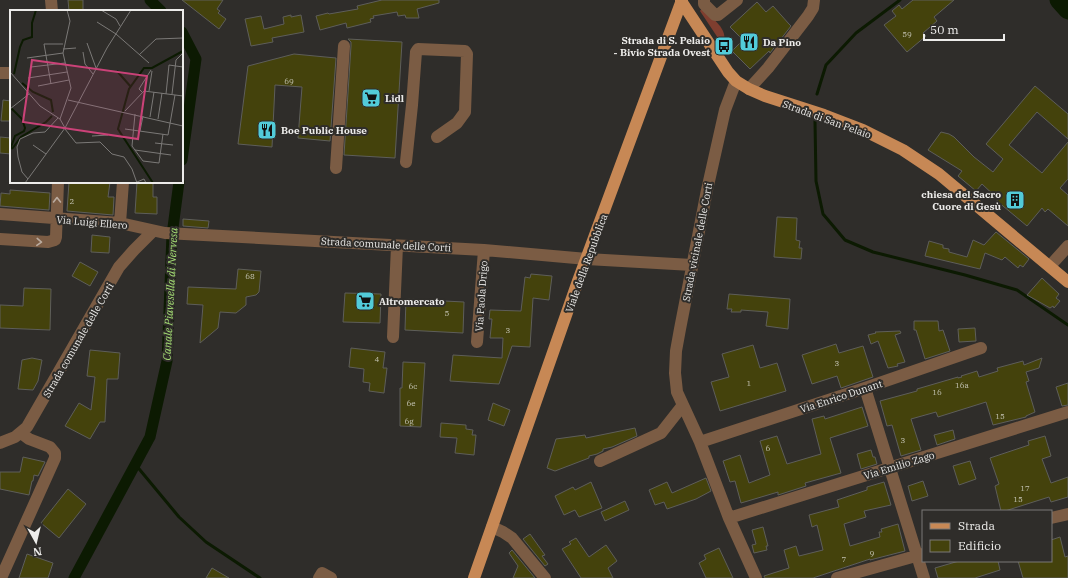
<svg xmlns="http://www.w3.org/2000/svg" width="1068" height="578" font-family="'IBM Plex Serif',serif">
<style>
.green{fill:#7f3e2f}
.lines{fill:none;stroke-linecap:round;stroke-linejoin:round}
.stream{stroke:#0c1a02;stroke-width:3}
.canal{stroke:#0c1a02;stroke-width:11}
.river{stroke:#0c1a02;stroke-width:19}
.building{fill:#44420c;stroke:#5e5e5a}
.minor{stroke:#7b5c44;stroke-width:12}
.major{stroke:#c78855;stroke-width:12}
.oneway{stroke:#baab9f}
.labels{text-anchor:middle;stroke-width:4;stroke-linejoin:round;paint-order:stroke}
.number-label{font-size:8px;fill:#c3c2b2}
.poi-label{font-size:10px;font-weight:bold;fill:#edecea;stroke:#2f2d2a;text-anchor:start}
.street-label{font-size:10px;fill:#edecea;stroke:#2f2d2a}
.water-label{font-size:11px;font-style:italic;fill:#a6e075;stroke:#2f2d2a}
.inset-river{fill:none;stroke:#0c1a02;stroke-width:2}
.inset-road{fill:none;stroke:#7b7977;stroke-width:1}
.view{fill:#cb4278;fill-opacity:0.15;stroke:#cb4278;stroke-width:2}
.inset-edge{fill:none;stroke:#edecea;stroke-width:2}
</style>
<rect width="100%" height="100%" fill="#2f2d2a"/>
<path class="green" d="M702 8C711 18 730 29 723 44H722L700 11Z"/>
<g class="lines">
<path class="stream" d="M817 94 826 65 856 33 900 0
M815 121 816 181 823 214 845 240 873 252 965 275 1017 290 1068 325
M135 464 179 517 206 542 260 578"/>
<path class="canal" d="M150 0 161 11
M182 32 196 59 182 160
M74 578 150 437 167 361 172 235 179 182"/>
<path class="river" d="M1059 0 1068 10"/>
</g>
<path class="building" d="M68 0H83V11H69Z
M182 0H223L217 9 220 11 218 13 226 19 219 29Z
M382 0H439V3L417 9 419 18H406L405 15 398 16 397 12 373 16 374 18 370 19 371 22 347 28 346 23 320 30 316 16 328 13 329 14 358 9 357 6Z
M913 0H954L934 17 937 21 923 33 926 36 907 52 884 25 896 16 892 11 899 5 902 9Z
M757 2 766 12 773 6 789 24 791 26 770 53 769 51 750 69 732 51 743 40 730 27Z
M291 15V17L301 15 304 32 272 38 273 42 251 46 245 19 261 16 264 29 284 24 283 17Z
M348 39 402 42 395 158 344 155 351 46V42Z
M294 54 336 58 330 141 298 138 302 87 275 85 272 147 238 144 248 66Z
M1035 86 1068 114V139L1037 112 1009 145 1042 173 1068 142V179L1060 188 1068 195V226L1048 209 1045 212 1042 208 1027 226 997 201 998 199 982 184 976 191 958 176 962 171 928 150 941 132 949 134 954 137 974 157 993 172 1003 159 986 144Z
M3 100 11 101V121H1Z
M0 137 11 138V154L0 153Z
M69 182H110L108 197H114L113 215 67 211Z
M137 182H153V197H157V214L135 213Z
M10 190 50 193 49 210 0 206 1 193 10 194Z
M777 217 797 218 796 240 800 241 799 248H802L801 259 774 257Z
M183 219 209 221 208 228 183 226Z
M996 232 1029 259 1023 267 1020 265 1018 268 1005 257 1002 260 985 253 980 269 925 256 929 241 943 245V248L949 249V252L967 257 973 240 984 245Z
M92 235 110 237 109 253 91 252Z
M80 262 98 272 90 286 72 276Z
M238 269 261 271 259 292 256 295 246 297V305L236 313 220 312 218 328 200 343 203 305 187 304 188 287 236 289Z
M531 274 552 276 549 300 533 298 530 347 512 346 499 384 450 381 453 355 502 358 503 338H490L492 319H489L490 310 521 311 525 277 530 278Z
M1042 278 1059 294 1056 298 1060 301 1054 308 1053 306 1050 308 1027 295Z
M24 288 51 289 50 330 0 328V305L23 306Z
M345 293 381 294 380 323 343 322Z
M729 294 790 299 788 329 766 326 768 312 741 310V312H731L732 309H727Z
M406 299 464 302 463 333 405 330Z
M914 321H938L939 331 943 330 950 351 925 359 916 330H914Z
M975 328 976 341 959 342 958 329Z
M900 331 901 333 895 335 905 362 897 364 898 366 888 368 878 341 871 344 868 335 876 333 875 332Z
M836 344 839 353 863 346 873 377 841 388 837 376 812 384 802 355Z
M753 345 760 368 777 363 786 391 720 411 711 382 729 377 722 354Z
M351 348 385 352 383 368H387L384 393 369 391 370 383 363 382 364 369 349 367Z
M90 350 120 353 118 379H107L105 422H100L90 439 65 426 79 403 91 410 95 377 87 376Z
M32 358 42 360 38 381 33 390 18 389 22 360Z
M1042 358 1039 368 1026 372 1029 381 1026 382 1035 412 1026 416V417L993 425 986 402 938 417 936 412 911 419 921 450 901 456 892 425 887 426 880 401 917 391V389L958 377V378L962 377 961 376 977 371 979 377 998 371 997 368 1023 361 1024 365Z
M403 362 425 363 421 427 400 426V388H402Z
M1068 383V405L1062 406 1056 387Z
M493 403 510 410 504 426 488 420Z
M862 407 868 426 830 438 841 473 805 483 806 486 778 495V492L741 503 735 481 730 482 723 461 740 455 749 483 770 475 760 441 777 436 787 464 821 454 812 419 824 416 825 419Z
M441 423 466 425V429L473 430 472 435H476L474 455 455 453 457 438 440 437Z
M635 428 637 436 612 447 603 449V451L597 454 589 456V458L555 471 547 468 556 439 585 435 586 438Z
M953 430 955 439 937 445 934 435Z
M1045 436 1051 456 1042 459 1051 483 1068 477V497L1051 502 1049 497 1005 511H1001L995 486 999 484 990 458 1029 445 1028 441Z
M871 450 873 457H875L877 464 861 469 857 454Z
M23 457 45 462 38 476 34 475 33 481H32L29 495 0 489V472H20Z
M970 461 976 479 959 485 953 466Z
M706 478 711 491 696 499 667 509 664 502 655 505 649 490 667 482 672 493Z
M923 481 928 496 912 501 908 486Z
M591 482 602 508 579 517 575 510 564 515 555 496 573 487 575 490Z
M884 482 891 505 864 511 866 517 844 524 850 546 880 537 879 532H882L881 529 898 524 905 551 870 560V559L813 578H765L764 576 789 568 784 550 796 546 799 556 823 550 817 525 812 527 809 515 839 507 837 500 867 490V487Z
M68 489 86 504 59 538 41 523Z
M625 501 629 510 605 521 601 512Z
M763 527 768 546H766L767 550 754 553 752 545 756 544 752 530Z
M530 534 545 555 542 556 548 564 545 566 523 539Z
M1060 537 1065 557 1068 556V578H1023L1018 561H1051V540Z
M576 538 589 557 606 545 617 561 608 568 613 578H581L562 549 571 544 569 542Z
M719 548 733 578H706L699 563 706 559 704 555Z
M512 550 535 578H513L518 566 509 553Z
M27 554 53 563 48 578H19Z
M959 561H998L1000 570 975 578H938L935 568Z
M212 568 229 578H206Z"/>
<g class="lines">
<path class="minor" d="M51 0 52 11
M704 0V4L715 15H718L737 0
M0 73H11
M736 81 725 110 707 190 680 329 676 351 675 373 677 392 700 442 729 518 756 578
M749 89 768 68 808 16 813 8 814 0
M406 162 412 105 416 52 418 49 465 51 467 54 465 112 457 123 437 137
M336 168 344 46
M0 214 120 223 165 233 484 250 587 259 692 265
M120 223 123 182
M0 239 48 242 55 240 56 237 58 182
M1050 266 1068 246
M393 337 397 246
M477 342 484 250
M865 388 924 578
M700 442 865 388 981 348
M0 443 15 437 27 427 119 267 134 250 153 231
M600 461 661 433 683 405
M729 518 1068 412
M1051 518 1068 514
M492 527 503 532 512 538 545 578
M1 578 55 458V453L50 447 29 439 21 433
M319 578 322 573 331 578
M837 578 923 554"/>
<path class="major" d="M681 1 728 72 736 81 749 89 765 96 824 115 863 130 903 150 939 174 1068 282
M474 578 578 281 682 0"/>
</g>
<defs><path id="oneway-chevron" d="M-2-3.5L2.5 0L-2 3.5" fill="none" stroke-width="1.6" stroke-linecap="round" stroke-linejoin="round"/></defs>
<g class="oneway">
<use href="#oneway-chevron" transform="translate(57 200) rotate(-90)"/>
<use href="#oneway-chevron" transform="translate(39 242) rotate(3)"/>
</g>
<defs>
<g id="restaurant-square" transform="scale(1)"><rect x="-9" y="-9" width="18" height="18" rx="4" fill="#52cbd9" stroke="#2f2d2a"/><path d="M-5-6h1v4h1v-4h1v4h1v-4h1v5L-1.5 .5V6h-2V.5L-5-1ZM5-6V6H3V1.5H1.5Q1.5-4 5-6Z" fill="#111"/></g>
<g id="bus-square" transform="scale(1)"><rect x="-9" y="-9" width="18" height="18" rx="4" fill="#52cbd9" stroke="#2f2d2a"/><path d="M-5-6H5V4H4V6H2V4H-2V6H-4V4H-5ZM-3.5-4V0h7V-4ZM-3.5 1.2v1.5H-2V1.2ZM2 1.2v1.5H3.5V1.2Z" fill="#111"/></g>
<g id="supermarket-square" transform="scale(1)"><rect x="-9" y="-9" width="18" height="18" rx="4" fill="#52cbd9" stroke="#2f2d2a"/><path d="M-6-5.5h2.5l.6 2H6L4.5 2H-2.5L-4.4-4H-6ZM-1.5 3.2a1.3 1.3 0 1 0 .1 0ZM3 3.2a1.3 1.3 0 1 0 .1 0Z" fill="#111"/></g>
<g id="building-square" transform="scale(1)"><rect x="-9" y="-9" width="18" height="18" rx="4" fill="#52cbd9" stroke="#2f2d2a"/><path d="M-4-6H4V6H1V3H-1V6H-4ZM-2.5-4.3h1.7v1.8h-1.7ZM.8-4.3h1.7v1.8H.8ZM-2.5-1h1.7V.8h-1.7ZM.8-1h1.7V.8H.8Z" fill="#111"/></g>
</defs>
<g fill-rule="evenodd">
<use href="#restaurant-square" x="749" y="42"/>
<use href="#bus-square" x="724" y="46"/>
<use href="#supermarket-square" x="371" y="98"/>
<use href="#restaurant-square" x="267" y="130"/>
<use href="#building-square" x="1015" y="200"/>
<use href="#supermarket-square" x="365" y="301"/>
</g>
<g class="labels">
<g class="number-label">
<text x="907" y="37">59</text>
<text x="289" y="84">69</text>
<text x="72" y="204">2</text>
<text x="250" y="279">68</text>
<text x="447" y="316">5</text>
<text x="508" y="333">3</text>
<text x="377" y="362">4</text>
<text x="837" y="366">3</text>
<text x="749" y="386">1</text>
<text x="962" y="388">16a</text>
<text x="413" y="389">6c</text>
<text x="937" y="395">16</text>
<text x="411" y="406">6e</text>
<text x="1000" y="419">15</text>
<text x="409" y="424">6g</text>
<text x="903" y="443">3</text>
<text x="768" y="451">6</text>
<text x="1025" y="491">17</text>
<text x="1018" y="502">15</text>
<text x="872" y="556">9</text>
<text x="844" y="562">7</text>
</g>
<g class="poi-label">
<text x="710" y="44" text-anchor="end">Strada di S. Pelaio<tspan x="710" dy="12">- Bivio Strada Ovest</tspan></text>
<text x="763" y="46">Da Pino</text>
<text x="385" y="102">Lidl</text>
<text x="281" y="134">Boe Public House</text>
<text x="1001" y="198" text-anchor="end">chiesa del Sacro<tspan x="1001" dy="12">Cuore di Gesù</tspan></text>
<text x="379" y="305">Altromercato</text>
</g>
<g class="street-label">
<text transform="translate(827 119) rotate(20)" y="4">Strada di San Pelaio</text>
<text transform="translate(92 222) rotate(5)" y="4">Via Luigi Ellero</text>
<text transform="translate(697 242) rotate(-79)" y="4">Strada vicinale delle Corti</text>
<text transform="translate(386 244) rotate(3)" y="4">Strada comunale delle Corti</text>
<text transform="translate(586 263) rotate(-70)" y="4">Viale della Repubblica</text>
<text transform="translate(481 296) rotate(-86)" y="4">Via Paola Drigo</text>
<text transform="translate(78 340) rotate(-60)" y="4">Strada comunale delle Corti</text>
<text transform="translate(841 396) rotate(-18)" y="4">Via Enrico Dunant</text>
<text transform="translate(899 465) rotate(-17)" y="4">Via Emilio Zago</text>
</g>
<g class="water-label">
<text transform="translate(170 294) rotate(-87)" y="4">Canale Piavesella di Nervesa</text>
</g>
</g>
<g transform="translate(10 10)">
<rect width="173" height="173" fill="#2f2d2a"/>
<path class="inset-river" d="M107 61 121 77M4 64 10 37 13 30 22 27V13L26 0M12 73 23 82 41 90 43 102M0 97 12 109 15 118 14 121 5 126 0 140M2 139 11 127 36 112 42 106M143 173 108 119 119 79 134 58H142L173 41"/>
<path class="inset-road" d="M91 0 106 9 110 16M87 12 106 24 139 53M77 33 86 58M53 39 66 38M73 42 75 54 83 64M129 45 146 29 173 28M17 48 53 43M21 57 55 53M0 62 30 96 50 109 55 118M18 68 57 62M41 74 34 34H53M28 76 59 70M139 81 142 61M132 82 129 79 141 60M156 84 159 55 173 57M162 84 166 50 173 43M58 90 173 116M0 99 19 84M115 101 134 81 173 86M125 104 122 136 133 151 149 153 153 124M140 107 144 82M50 109 61 78 53 43 60 11 57 0M148 109 152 83M55 119 66 133 90 132 102 144 114 147 122 159 127 173M115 119 158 125 165 85M130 121 133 106M82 126 98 125M145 133 163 135M23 135 36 144M125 140 161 145M18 169 12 162 8 147 7 137 10 129 23 123 35 122 48 108M127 172 134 169 136 173M15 173 55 118 97 38 121 0"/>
<path class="view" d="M22 50 137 66 128 129 13 112Z"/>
<rect width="173" height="173" class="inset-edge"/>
</g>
<rect x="922" y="510" width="130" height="52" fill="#2f2d2a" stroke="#7b7977"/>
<rect x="930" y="523" width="20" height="6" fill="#c78855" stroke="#7b7977"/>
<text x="958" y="530" font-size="12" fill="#edecea">Strada</text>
<rect x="930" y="540" width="20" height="12" fill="#44420c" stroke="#7b7977"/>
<text x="958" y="550" font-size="12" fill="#edecea">Edificio</text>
<g transform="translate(36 542) rotate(172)" stroke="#2f2d2a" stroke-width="3" paint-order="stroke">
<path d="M0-3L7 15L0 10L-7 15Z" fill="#edecea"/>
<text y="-6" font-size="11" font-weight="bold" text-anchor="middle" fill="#edecea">N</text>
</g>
<path d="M924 34v6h80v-6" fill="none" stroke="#edecea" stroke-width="2"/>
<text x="930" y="34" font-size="12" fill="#edecea" stroke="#2f2d2a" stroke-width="3" paint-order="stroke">50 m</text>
</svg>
